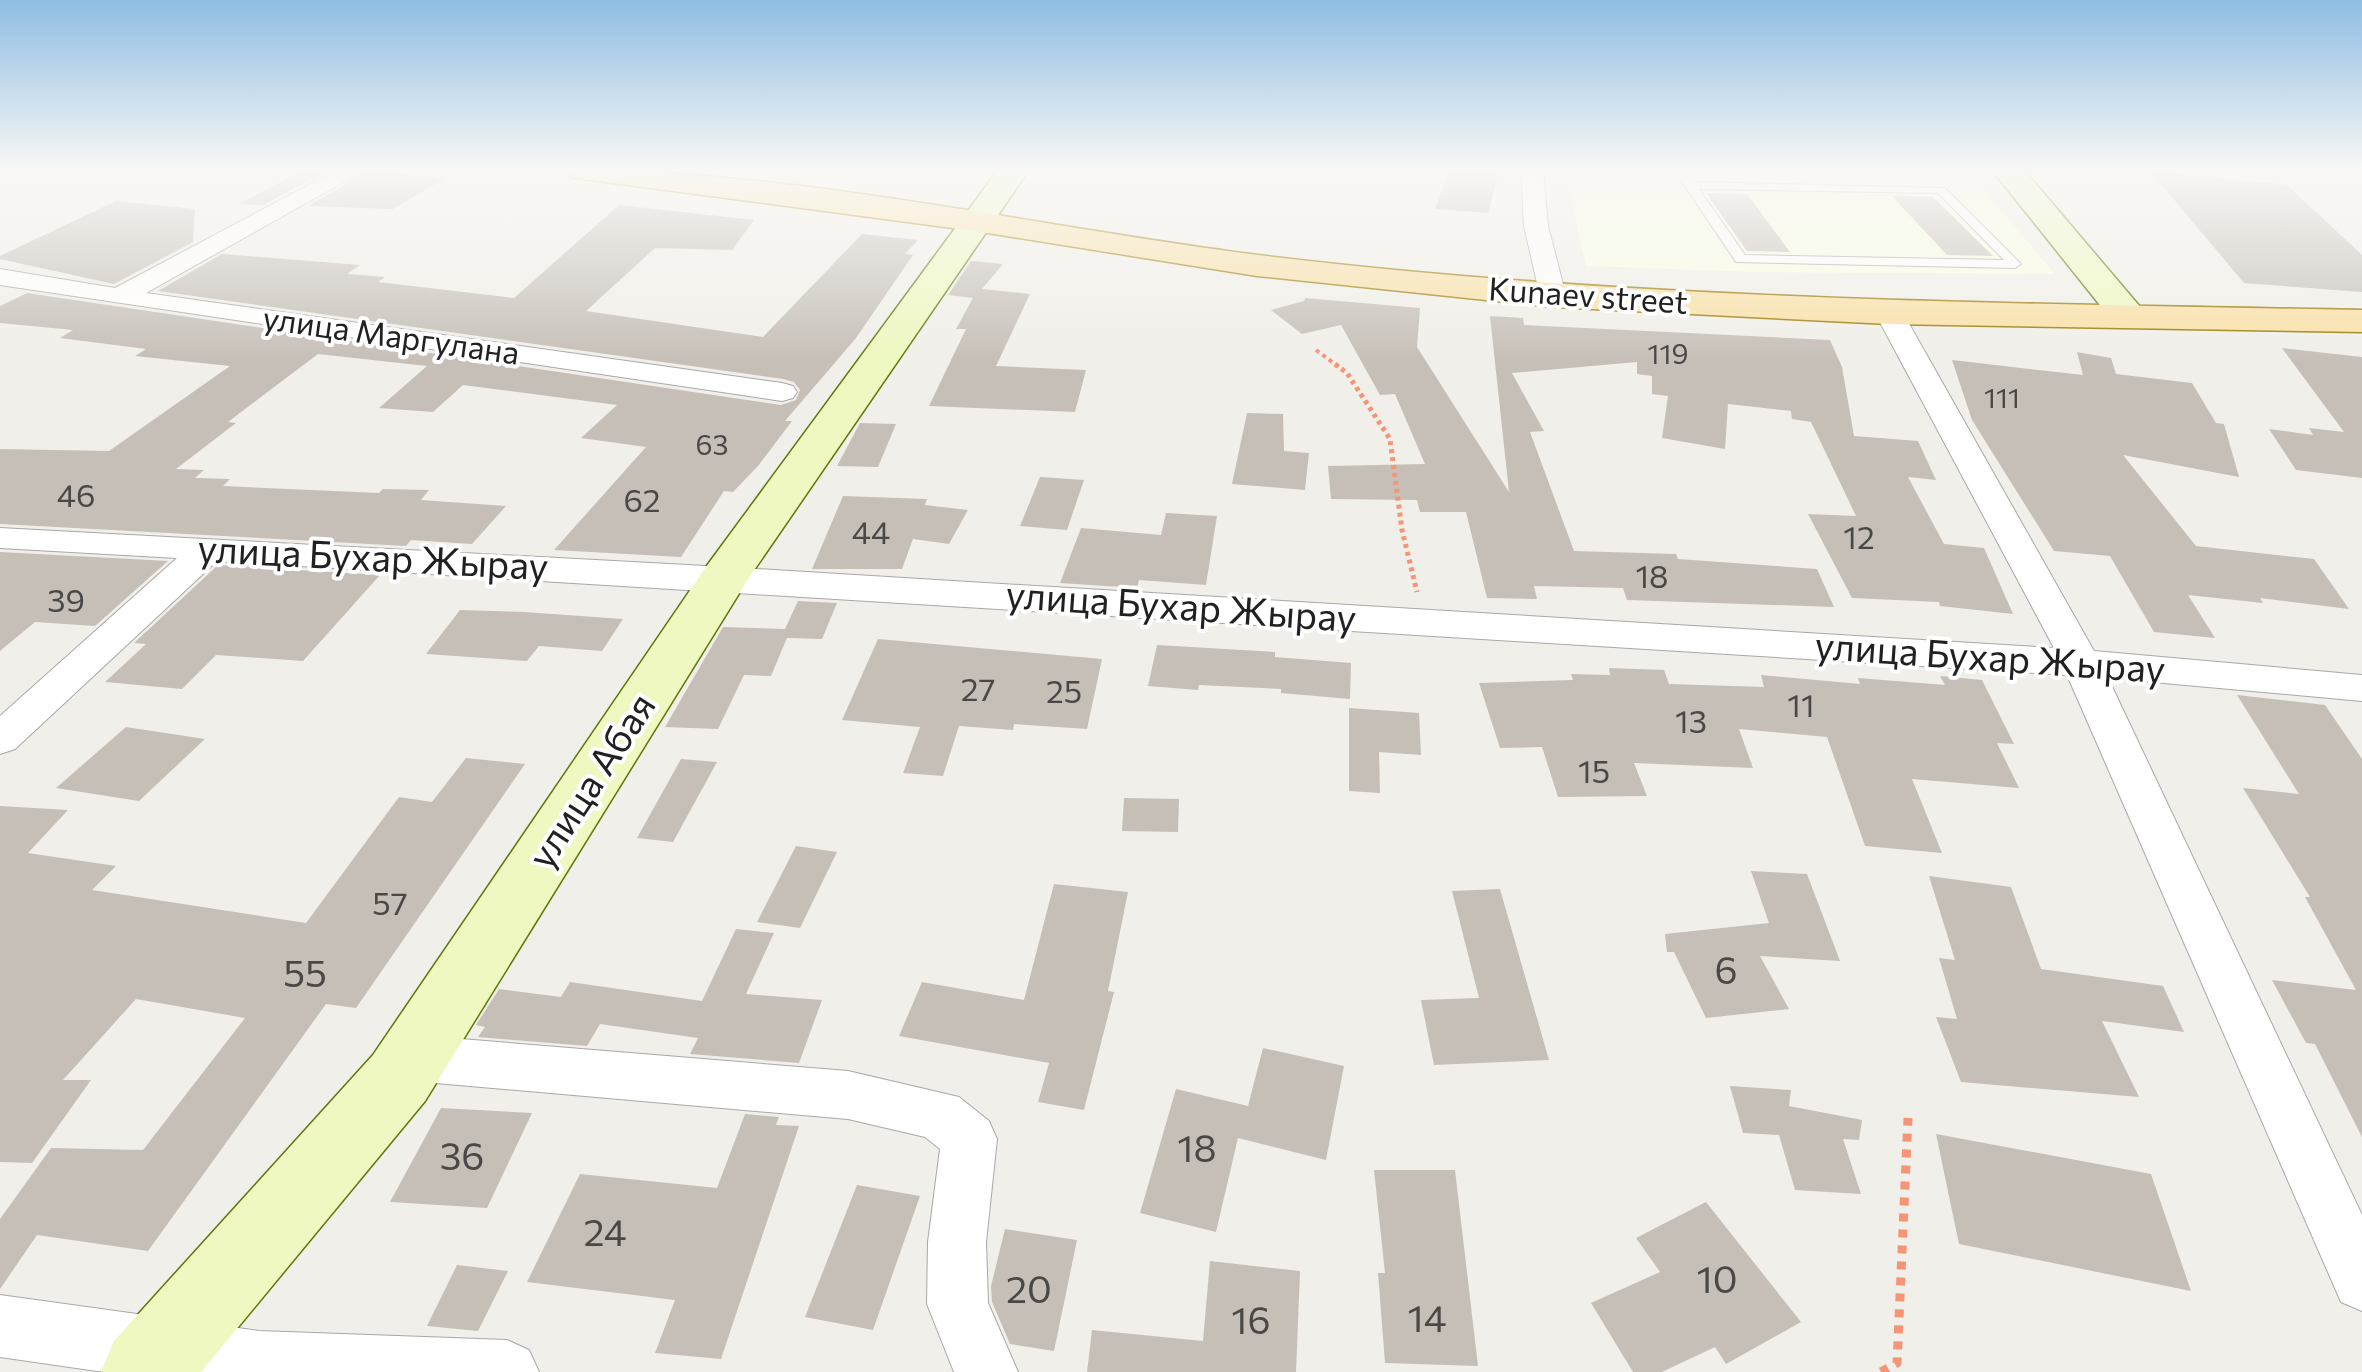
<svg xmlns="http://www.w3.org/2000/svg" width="2362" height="1372" font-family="Commissioner,sans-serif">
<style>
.education{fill:#fbfee5}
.building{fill:#c6bfb8}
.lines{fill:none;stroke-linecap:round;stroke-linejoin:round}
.lane-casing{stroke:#a8a8a8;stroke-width:2}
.street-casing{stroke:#a8a8a8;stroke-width:2}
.secondary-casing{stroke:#5d7709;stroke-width:3}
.primary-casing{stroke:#997c06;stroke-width:3}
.path-far2{stroke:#f59476;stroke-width:4;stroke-dasharray:4 4;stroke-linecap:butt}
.path-far1{stroke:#f59476;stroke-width:5;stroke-dasharray:4 4;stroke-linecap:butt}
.path{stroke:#f59476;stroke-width:9;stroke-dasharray:8 8;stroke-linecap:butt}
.lane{fill:#fff;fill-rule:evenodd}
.street{fill:#fff;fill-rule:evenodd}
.secondary{fill:#eef8c0;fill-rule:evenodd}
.primary{fill:#f9e0a6;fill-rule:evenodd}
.labels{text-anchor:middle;stroke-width:8;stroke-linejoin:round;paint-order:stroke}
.far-number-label{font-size:28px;fill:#4a4847}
.far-street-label{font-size:32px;fill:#212121;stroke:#fff}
.number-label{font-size:32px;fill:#4a4847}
.street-label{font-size:38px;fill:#212121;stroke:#fff}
.near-number-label{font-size:38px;fill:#4a4847}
</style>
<rect width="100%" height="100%" fill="#f1efe9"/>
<path class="education" d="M1564 170H1967L2055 274 1755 272 1586 266Z"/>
<path class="building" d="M303 170H329L263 205 239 204Z
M1449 170H1499L1488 213 1435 209Z
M368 171 382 172 446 178 393 209 308 206Z
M2150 171 2287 185 2362 255V292L2244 283Z
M1706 193 1747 194 1790 252 1747 251Z
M1892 196 1933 197 1993 256 1947 255Z
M116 201 195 209 193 242 114 284 0 259V256Z
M619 205 754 220 732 250 655 248 586 311 763 337 862 234 918 240 905 254 913 255 856 338 785 421H792L758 466 733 492 724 491 681 557 554 550 646 447 581 438 617 405 463 385 433 412 379 408 427 366 318 354 228 422 236 423 176 469 204 470 195 478 230 479 223 486 379 493 383 489 429 490 421 500 506 506 472 544 411 540 406 546 0 524V449L109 451 230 366 135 356 146 349 60 338 73 330 0 323V306L27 293 781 405 796 400 800 390 794 382 783 379 158 291 222 254 360 265 347 274 385 277 378 282 514 298Z
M971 261 1003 264 982 289 1030 294 996 366 1086 370 1075 412 929 406 966 329H956L973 298 948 295Z
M1305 298 1420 308 1417 347 1509 492 1490 316 1523 318 1524 325 1830 340 1842 367 1854 436 1918 441 1936 480 1908 477 1944 544 1984 548 2013 614 1940 606 1939 602 1852 598 1808 514 1856 516 1811 422 1792 419 1791 411 1728 404 1725 449 1662 438 1668 396 1652 394V376L1637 374V362L1512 373 1544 431 1530 432 1574 551 1676 554 1678 559 1817 569 1834 607 1627 600 1623 588 1534 586 1537 599 1487 598 1466 512H1420L1417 500 1331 499 1328 466 1425 464 1395 394 1380 395 1341 325 1302 334 1271 310 1304 301Z
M2282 348 2362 357V478L2296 470 2269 429 2313 435 2309 428 2344 432Z
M2077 352 2111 358 2116 374 2192 383 2216 423 2224 424 2239 477 2123 455 2196 546 2314 559 2349 609 2260 598 2263 603 2188 595 2215 638 2154 632 2110 556 2054 551 1972 420 1952 360 2083 375Z
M1247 413 1283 414 1284 451 1309 453 1305 490 1232 484Z
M860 423 896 424 878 467 837 466Z
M1040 477 1084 480 1067 530 1020 526Z
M843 496 927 499 925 505 968 510 949 544 913 539 902 569H812Z
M1166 513 1217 516 1206 585 1139 580 1137 588 1060 583 1081 528 1161 535Z
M0 552 168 561 95 626 35 622 0 651Z
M218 565 380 575 303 661 216 655 182 689 105 682 146 644 134 643Z
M798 601 837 603 822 639 787 638 771 676 744 675 718 729 665 727 723 627 785 629Z
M460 610 524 612 623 619 602 651 539 646 527 661 426 654Z
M878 639 1102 659 1087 729 1014 724 1013 730 959 726 943 776 903 773 920 727 842 720Z
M1157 645 1275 652V657L1351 663 1350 699 1281 693V689L1199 685 1198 690 1148 686Z
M1609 668 1664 670 1669 684 1764 687 1761 675 1860 684 1858 678 1945 685 1940 676 1982 680 2014 744 1997 743 2019 788 1912 779 1942 853 1865 846 1827 737 1739 729 1753 768 1634 763 1647 796 1558 797 1542 747 1500 748 1479 683 1573 680 1571 674 1610 675Z
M2237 695 2325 705 2362 759V1137L2315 1044 2306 1043 2272 980 2356 990 2305 897H2310L2243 788 2299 794Z
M1349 708 1419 713 1421 755 1379 752 1380 793 1349 791Z
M126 727 205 739 139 801 56 788Z
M466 758 525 764 356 1008 326 1004 148 1251 37 1235 0 1289V1219L51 1148 143 1150 245 1018 136 999 63 1080H91L32 1163 0 1162V806L68 810 28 853 116 866 92 890 306 923 399 797 432 802Z
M681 759 717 762 673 842 637 838Z
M1124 798 1179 799 1178 832 1122 831Z
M796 846 837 852 800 928 757 922Z
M1751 871 1807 874 1840 961 1760 956 1789 1009 1706 1018 1674 952H1667L1665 934 1769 923Z
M1929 876 2011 887 2041 969 2163 986 2184 1032 2102 1021 2139 1097 1961 1082 1936 1017 1957 1019 1939 958 1955 960Z
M1054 884 1128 892 1108 991 1114 992 1084 1110 1038 1102 1049 1063 899 1036 922 982 1024 1000Z
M1500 889 1549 1060 1434 1065 1421 1000 1479 998 1452 891Z
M736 929 774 933 746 994 822 1000 799 1063 690 1054 698 1038 600 1024 587 1046 478 1037 485 1027 476 1025 499 989 561 997 570 982 702 1001Z
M1263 1048 1344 1066 1326 1160 1238 1138 1216 1232 1140 1213 1176 1089 1248 1106Z
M1730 1086 1791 1090 1789 1106 1862 1120 1859 1140 1843 1139 1861 1194 1795 1190 1779 1135 1743 1133Z
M441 1108 532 1113 487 1208 390 1202Z
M745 1114 779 1117 776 1125 799 1126 721 1359 655 1353 675 1300 527 1282 580 1174 717 1188Z
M1936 1134 2151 1174 2191 1291 1959 1244Z
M1374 1170H1455L1478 1366 1385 1363 1378 1273H1385Z
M857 1185 920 1196 873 1330 805 1317Z
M1706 1202 1801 1322 1726 1364 1715 1347 1662 1372H1633L1591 1303 1660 1272 1636 1238Z
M1005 1229 1077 1240 1054 1351 1010 1344 992 1302 991 1286Z
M1210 1261 1300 1271 1296 1372H1087L1092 1330 1203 1341Z
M457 1265 508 1271 478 1331 427 1326Z"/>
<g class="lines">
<g class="lane-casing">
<path id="lane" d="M1674 170H1686L1694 182 1945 188 2021 264 2015 268 1736 262ZM1699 189 1938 193 2004 260 1745 255Z"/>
</g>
<g class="street-casing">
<path id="street" d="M337 170H365L146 293 782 383 793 386 797 392 793 398 782 401 0 285V269L115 288Z
M1521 170H1543L1548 226 1566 296 1562 302H1544L1540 296 1524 226Z
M1889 305 1903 313 2094 651 2362 675V701L2108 678 2362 1215V1311L2341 1302 2067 675 217 561 15 749 0 754V716L177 558 0 548V528L724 567 2054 648 1875 313Z
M412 1035 848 1071 959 1097 989 1121 997 1139 986 1242 988 1303 1018 1372H954L927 1304 928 1242 940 1149 925 1137 848 1119 412 1081 393 1074 386 1058 393 1042Z
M0 1295 259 1331 507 1340 529 1350 539 1372H104L0 1357Z"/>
</g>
<g class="secondary-casing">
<path id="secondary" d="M998 170H1029L748 579 425 1101 201 1372H101L114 1341 373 1055 706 567Z
M1992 170H2024L2141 308 2147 316 2141 324 2128 327 2115 324Z"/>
</g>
<g class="primary-casing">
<path id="primary" d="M567 170C799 170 1029 226 1258 255 1625 300 1993 303 2362 310V332L1889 324 1553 307 1257 276 975 231 582 179 571 177Z"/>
</g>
<path class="path-far2" d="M1316 350 1339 367"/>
<path class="path-far1" d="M1335 364 1347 373 1390 439 1402 530 1417 592"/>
<path class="path" d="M1881 1372 1897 1363 1908 1118"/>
<use href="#lane" class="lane"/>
<use href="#street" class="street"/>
<use href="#secondary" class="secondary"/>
<use href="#primary" class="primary"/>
</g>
<linearGradient id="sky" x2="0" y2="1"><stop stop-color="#8fbde4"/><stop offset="0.47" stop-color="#f9f8f5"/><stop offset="1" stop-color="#f9f8f5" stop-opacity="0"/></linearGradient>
<rect width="2362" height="362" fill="url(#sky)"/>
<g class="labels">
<g class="far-number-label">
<text x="1668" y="364">119</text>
<text x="2002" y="408">111</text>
<text x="712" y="455">63</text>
</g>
<g class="far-street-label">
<text transform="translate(1588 296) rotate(4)" y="11">Kunaev street</text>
<text transform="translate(391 336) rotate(8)" y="11">улица Маргулана</text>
</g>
<g class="number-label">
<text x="76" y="507">46</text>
<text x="642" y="512">62</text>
<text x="871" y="544">44</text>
<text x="1859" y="549">12</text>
<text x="1652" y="588">18</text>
<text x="66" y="612">39</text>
<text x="978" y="701">27</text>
<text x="1064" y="703">25</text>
<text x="1801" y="717">11</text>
<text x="1691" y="733">13</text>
<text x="1594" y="783">15</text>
<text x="390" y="915">57</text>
</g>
<g class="street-label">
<text transform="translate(373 558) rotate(3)" y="13">улица Бухар Жырау</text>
<text transform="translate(1181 607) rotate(4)" y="13">улица Бухар Жырау</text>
<text transform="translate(1990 658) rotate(4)" y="13">улица Бухар Жырау</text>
<text transform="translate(592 781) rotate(-57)" y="13">улица Абая</text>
</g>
<g class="near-number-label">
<text x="1726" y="984">6</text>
<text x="305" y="987">55</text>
<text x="1197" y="1162">18</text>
<text x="462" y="1170">36</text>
<text x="605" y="1246">24</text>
<text x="1717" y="1293">10</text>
<text x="1029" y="1303">20</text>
<text x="1427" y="1332">14</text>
<text x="1251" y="1334">16</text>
</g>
</g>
</svg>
